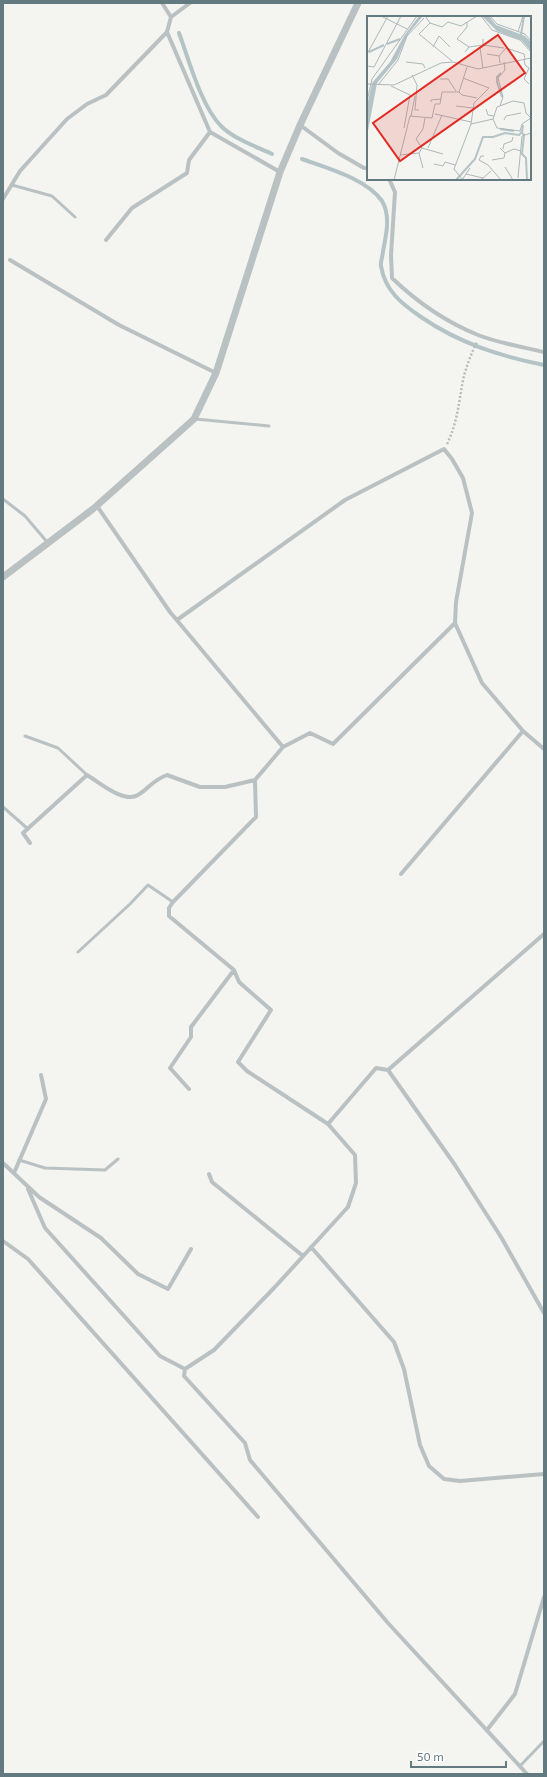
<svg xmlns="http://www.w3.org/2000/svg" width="547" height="1777" font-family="'Exo 2',sans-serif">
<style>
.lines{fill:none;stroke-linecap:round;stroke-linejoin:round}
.stream{stroke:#b4c3c5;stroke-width:4}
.path{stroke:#b7bbbc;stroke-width:2.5;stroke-dasharray:2 2;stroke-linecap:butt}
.service{stroke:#bac1c3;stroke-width:3}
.minor{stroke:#bac1c3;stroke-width:4}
.tertiary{stroke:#bac1c3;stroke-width:7}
.inset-river{fill:none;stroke:#b4c3c5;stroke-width:2}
.inset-road{fill:none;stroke:#adb8ba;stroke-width:1}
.view{fill:#e12b23;fill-opacity:0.15;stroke:#e12b23;stroke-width:2}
.inset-edge{fill:none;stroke:#637a81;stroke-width:2}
</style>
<rect width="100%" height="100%" fill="#f4f4f0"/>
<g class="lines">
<path class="stream" d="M179 33C189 60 201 106 221 126 234 139 255 146 272 154
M302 159C327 168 367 179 382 201 391 216 386 236 383 251 383 256 380 262 381 266 385 291 402 304 421 317 459 343 499 356 544 365"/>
<path class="path" d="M447 444C457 424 459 402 463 380 466 367 471 354 477 342"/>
<path class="service" d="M12 185 52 196 75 217
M195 419 269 426
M3 499 25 516 48 543
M25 736 58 748 87 775
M3 807 28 829
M78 952 130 904 148 885 173 902
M19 1160 45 1168 105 1170 118 1159
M520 1766 544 1741"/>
<path class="minor" d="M162 3 171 17
M190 3 171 17 167 32 210 132 280 172
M300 125 338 153 364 168H368
M389 179 395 192 391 255 392 278C417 302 446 322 478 335 498 343 523 347 544 352
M3 199 20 171 67 119 87 104 106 95 167 32
M106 240 132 208 187 173 189 160 210 132
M10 260 119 325 216 373
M97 506 170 612 283 747
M177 620 345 500 444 449 452 459 463 478 472 513 456 602 455 623 482 683 523 731 544 749
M455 623 333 744 310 733 283 747 255 780 256 817 173 902 169 908V916L234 970 239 982 271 1010 238 1062 247 1071 328 1124 355 1155 356 1183 348 1207 274 1288 214 1350 185 1369 184 1376 245 1443 250 1460 388 1623 527 1774
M30 843 23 833 87 775C99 782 124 804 138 795 150 788 151 781 167 775L200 787H225L255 780
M401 874 523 731
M388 1070 455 1165 501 1237 544 1313
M189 1089 170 1068 191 1037V1027L234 970
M328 1124 376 1068 388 1070 544 934
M3 1163 39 1197 101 1238 138 1274 168 1289 191 1249
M14 1173 46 1099 41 1075
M209 1174 212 1182 303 1256
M28 1189 45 1228 160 1356 185 1369
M3 1241 28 1259 258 1517
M311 1247 394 1342 404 1369 420 1445 429 1466 444 1479 460 1481 544 1474
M487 1730 515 1694 544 1597"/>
<path class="tertiary" d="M3 577 93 509 194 419 216 373 280 172 300 125 358 3"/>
</g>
<g transform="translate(367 16)">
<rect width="164" height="164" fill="#f4f4f0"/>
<path d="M52 0H56L41 18 30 43 10 67 0 120V90L5 67 23 46 37 20ZM115 0H122L129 9 158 20 164 26V35L154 24 130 15Z" fill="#b4c3c5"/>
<path class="inset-river" d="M154 19 157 0M20 28 33 23M2 36 17 29M134 57 130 61V66L135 81M133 113 147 115M154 115 157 119 155 138 159 142 160 164M89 164 108 143 116 121H126L138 117 152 119 155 116 156 109"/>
<path class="inset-road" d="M14 0 40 13M58 0 63 7 52 18 85 45M114 0 125 14 153 24 164 36M123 0 130 8 158 18 164 25M100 6V11L90 23 102 31M63 7 75 11 81 6 94 10 110 0M151 16 156 0M116 23V29L137 32M66 31 72 20 83 31M113 32 116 52M98 36 102 31 116 29M0 38 21 0M120 38 132 40M157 43 158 49 162 52 157 63 162 68M39 46 56 48 58 52M133 47 132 40 139 32 157 38 158 43M0 50 7 51 34 0M45 59 50 69 48 94H52M73 63H81L89 75M0 68 27 69 74 47 86 46 111 53 164 42M11 69 31 44 40 20 57 2M24 70 43 79 37 112M92 76 100 51M92 76 95 79 110 82M0 85 5 63 50 0M146 85 157 87 159 97 164 102 155 108 153 115 130 112 126 103 130 91ZM64 86V84L74 83M89 90 106 92M133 90 136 81 131 62 138 54 137 46M119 93 121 99 127 100M68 98 104 106M44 100 48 80M58 102 56 113 49 123 55 132 76 138M137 104 139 100 154 97M104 108 126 103M61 132 75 99M133 132 138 137 147 133 154 135M136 133 137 128 145 125 146 121M52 137 56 152M33 139 52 137 55 132M117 140H114L112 144 121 149 134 164M125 144 137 142 138 137M67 148 76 150 78 146 88 149M138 151 146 164M99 158 116 162M151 162 155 120 164 117M95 163 87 153 104 108 107 87 122 72 96 62M27 164 43 100 65 102 68 88H73L75 76H92M34 164H47M95 164 103 152M114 164 124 155"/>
<path class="view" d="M131 19 158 57 33 145 6 107Z"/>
<rect width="164" height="164" class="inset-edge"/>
</g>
<rect width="547" height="1777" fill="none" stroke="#637a81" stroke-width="8"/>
<path d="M411 1761v6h95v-6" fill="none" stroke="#637a81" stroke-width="2"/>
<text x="417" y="1761" font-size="12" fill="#637a81" stroke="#ffffff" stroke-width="3" paint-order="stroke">50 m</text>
</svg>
